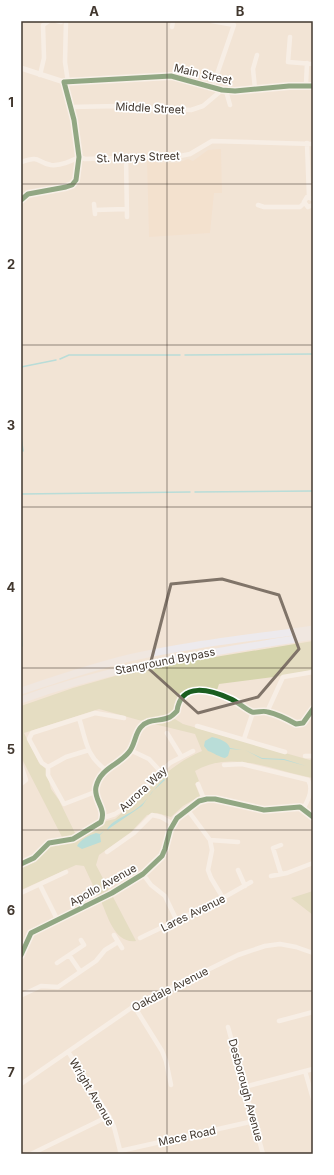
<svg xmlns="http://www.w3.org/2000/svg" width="334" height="1175" font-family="Inter,sans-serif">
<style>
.built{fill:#f4ddc6}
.green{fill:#d5d4ac}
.water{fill:#73d4db}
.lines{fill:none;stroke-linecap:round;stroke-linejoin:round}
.stream{stroke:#73d4db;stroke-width:1.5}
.minor{stroke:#fdfbf9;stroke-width:4.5}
.tertiary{stroke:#fdfbf9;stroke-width:5.5}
.primary{stroke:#edeaed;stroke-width:7}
.cycleway-casing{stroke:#fff;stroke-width:8}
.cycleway{stroke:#1b5e20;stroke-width:5}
.marked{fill:none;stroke:#807469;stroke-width:3;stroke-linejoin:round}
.grid{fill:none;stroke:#42382f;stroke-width:1;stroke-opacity:0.55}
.labels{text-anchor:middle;stroke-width:3.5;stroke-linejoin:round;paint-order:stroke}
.street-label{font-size:11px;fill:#42382f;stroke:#fff}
.neatline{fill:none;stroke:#42382f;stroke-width:1.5}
.grid-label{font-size:13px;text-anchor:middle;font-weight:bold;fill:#42382f}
</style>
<rect width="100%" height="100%" fill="#f2e4d6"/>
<path class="built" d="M221 149 222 193H214L210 233 149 237 147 160 159 163H177L188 159 193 161 208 150Z"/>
<path class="green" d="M313 641V670L281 676 219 684 217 690C203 687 190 685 178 695L174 711 167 716 142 721 99 709 24 733 39 763 46 769 51 789 59 800 76 835 62 837 21 757V706L73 688 136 670Z
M175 719 183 724 310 760 313 759V778C274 771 233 749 195 771L199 781 195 784 200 796 183 806 171 817 157 813 147 815 131 832 99 855 96 865 109 890 98 896 84 866 76 865 21 890V866L36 860 48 847 54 844 82 838 101 826 106 821 115 819C143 795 168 765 202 751L195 734 154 724Z
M313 891V915L291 898Z
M113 897 135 939 136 941C115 944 108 917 101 901Z"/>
<path class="water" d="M212 737C220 739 227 741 230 748L242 750 230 749 228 756 225 758C219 757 214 753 208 751L204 746 205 741Z
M245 750 262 758 284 759 306 766 284 760 262 759Z
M164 779 165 780 152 792 142 806 107 830C110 821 128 815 136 809 147 802 154 788 164 779Z
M104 831 100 835 101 842 82 849 77 846C80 840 89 835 96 833L100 834Z"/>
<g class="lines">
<path class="stream" d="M185 355 313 354
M60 359 69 355H180
M21 367 56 360
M21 436 23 451
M21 467V464
M195 492 313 491
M21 494 190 492
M21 627 22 646"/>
<path class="minor" d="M57 21 61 22
M66 21 65 62 68 82
M212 21 234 25 213 86
M172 27 173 21
M290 37 288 62 313 64
M40 75 44 58 43 25 49 21
M64 82 74 120 79 157
M306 85 307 63
M255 89 253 69 257 55
M226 91 230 105
M70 107 119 106 191 110 203 106 222 90
M307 143 309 197
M79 157 85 159 180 156 190 154 212 141 313 144
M126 157 127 217
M21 162C42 155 35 162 51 165 61 166 71 161 79 157
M313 199 307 197 304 202 308 207 313 205
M94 204 95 214
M258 205 264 207H300L304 203
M95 210 126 209
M267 712 283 677 313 672
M79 718C86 740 86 756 106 770
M197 726 285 752
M167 733 181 756
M244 739 253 712
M130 750 149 759 161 772
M305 756H313
M21 765 26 780 21 784
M224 765 242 764 308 780C314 789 308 801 303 809
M48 767 66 757 89 750
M198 784 204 799
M95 792 64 804 48 775V767L42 763 29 739 32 733 95 713 124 718
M187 809 210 840 212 850 208 870 211 878 223 898
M103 818 115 814 124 808 170 763 193 751
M210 840 238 842
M107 852 134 833 152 815 161 817 173 824
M21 864 34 858 49 843 73 839 101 822C107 808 93 800 96 787 100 768 119 765 129 752 135 745 135 733 141 727 148 718 161 722 170 717 172 716 175 713 177 711 181 681 211 690 231 699 238 702 245 709 252 712 257 713 263 710 268 712 277 714 287 719 296 724L303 723 313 709
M238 870 245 886
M143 874 151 885 165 896 177 921
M281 874 273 848 281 845
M271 876 287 873 313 863
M40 885 58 921
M21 893 66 872
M114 935 122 948
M140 938 223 898 251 882
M21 955 31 933 112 893 143 874 162 856 165 849 170 830 177 818 199 801 207 799H215L264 810 300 807 313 817
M69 955 80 971
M57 963 84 945 81 940
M22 995 41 986 58 987 96 961 105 950 118 942
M134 1006 162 1051 166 1061 171 1085
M279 1021 313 1012
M228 1027 263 1154
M69 1053 109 1116 114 1127 121 1154
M305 1071 313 1099
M21 1084 134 1006 238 955 265 946 280 944 296 947 313 953
M244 1087 313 1069
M120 1151 254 1121
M31 1154 109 1116"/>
<path class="tertiary" d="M21 68 64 82 171 76 222 90 235 91 289 86H313"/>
<path class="primary" d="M21 691C57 679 92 667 129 658 190 644 252 638 313 629
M21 700C118 664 212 653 313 636"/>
<g class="cycleway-casing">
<path id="cycleway" d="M21 200 28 194 66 187 72 185 76 180 79 157 74 120 64 82 171 76 222 90 235 91 289 86H313
M21 864 34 858 49 843 73 839 101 822C107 808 93 800 96 787 100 768 119 765 129 752 135 745 135 733 141 727 148 718 161 722 170 717 172 716 175 713 177 711 181 681 211 690 231 699 238 702 245 709 252 712 257 713 263 710 268 712 277 714 287 719 296 724L303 723 313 709
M21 955 31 933 112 893 143 874 162 856 165 849 170 830 177 818 199 801 207 799H215L264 810 300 807 313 817"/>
</g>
<use href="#cycleway" class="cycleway"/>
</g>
<path d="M0 0H334V1175H0ZM222 579 279 595 299 649 258 697 198 713 149 669 171 584Z" fill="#f2e4d6" fill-opacity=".55" fill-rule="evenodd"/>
<path class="marked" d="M222 579 279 595 299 649 258 697 198 713 149 669 171 584Z"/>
<path class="grid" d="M167 21V1154M21 184H313M21 345H313M21 507H313M21 668H313M21 830H313M21 991H313"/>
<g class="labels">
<g class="street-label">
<text transform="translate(203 74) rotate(13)" y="4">Main Street</text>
<text transform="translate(150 108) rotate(3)" y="4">Middle Street</text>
<text transform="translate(138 157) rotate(-2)" y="4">St. Marys Street</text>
<text transform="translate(165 661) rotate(-11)" y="4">Stanground Bypass</text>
<text transform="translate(143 789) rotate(-43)" y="4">Aurora Way</text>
<text transform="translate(103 885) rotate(-29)" y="4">Apollo Avenue</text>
<text transform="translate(193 913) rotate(-26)" y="4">Lares Avenue</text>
<text transform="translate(170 989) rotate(-27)" y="4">Oakdale Avenue</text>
<text transform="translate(246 1090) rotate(75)" y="4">Desborough Avenue</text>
<text transform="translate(92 1092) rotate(59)" y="4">Wright Avenue</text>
<text transform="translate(187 1136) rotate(-12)" y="4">Mace Road</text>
</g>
</g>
<rect width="334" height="1175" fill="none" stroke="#ffffff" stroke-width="44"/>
<rect x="22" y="22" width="290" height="1131" class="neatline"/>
<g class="grid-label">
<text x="94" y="16">A</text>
<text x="240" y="16">B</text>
<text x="11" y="107">1</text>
<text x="11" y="269">2</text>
<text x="11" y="430">3</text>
<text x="11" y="592">4</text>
<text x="11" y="754">5</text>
<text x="11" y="915">6</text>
<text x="11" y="1077">7</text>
</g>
</svg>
